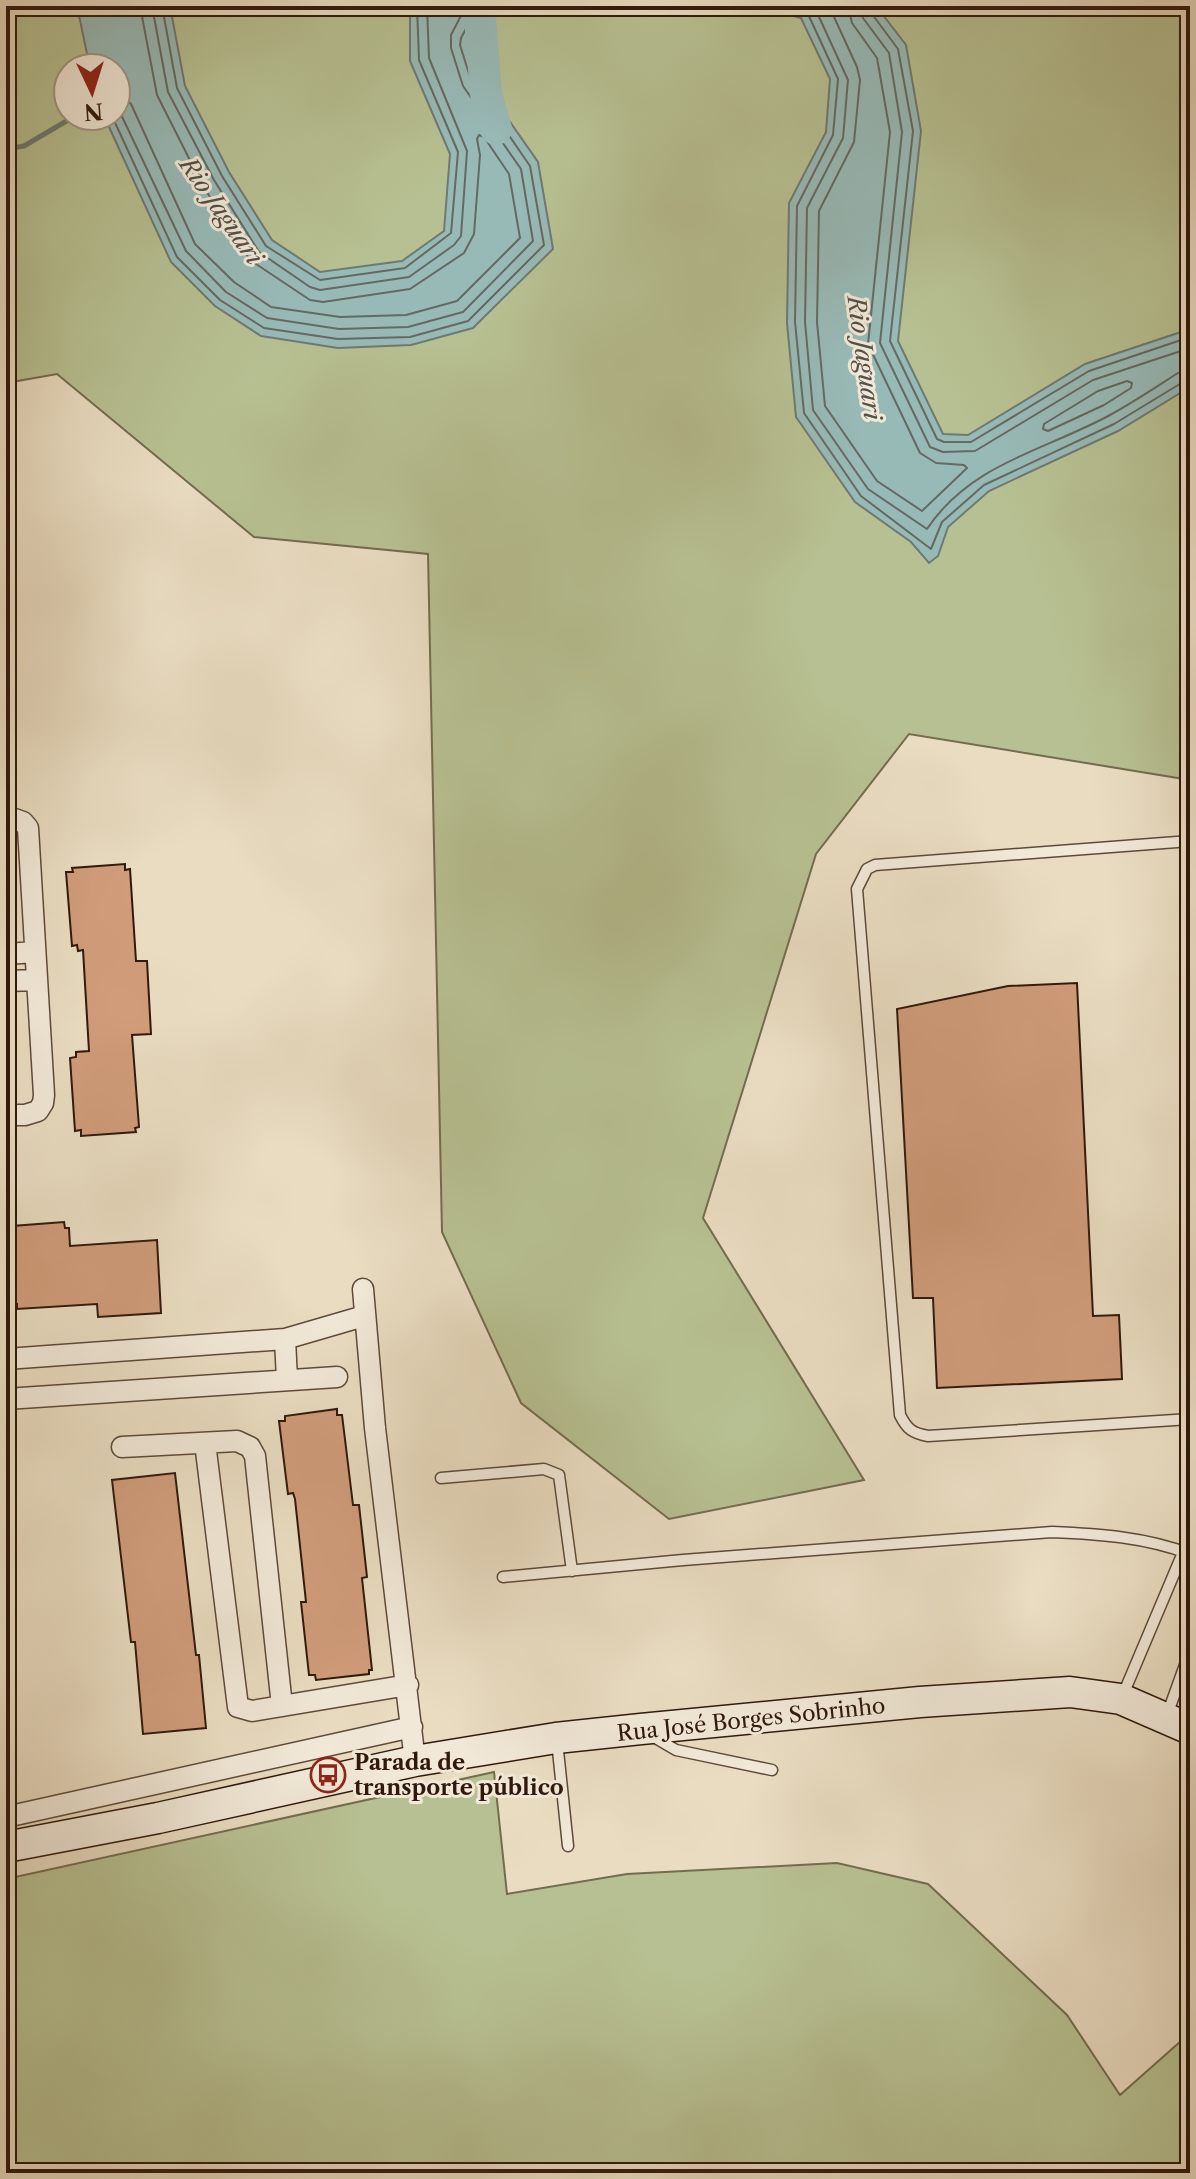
<svg xmlns="http://www.w3.org/2000/svg" width="1196" height="2179" font-family="'Libre Caslon Text',serif">
<style>
.green{fill:#b7c092;stroke:#746c4f;stroke-width:2;fill-rule:evenodd}
.water{fill:#98bab7;stroke:#6e7a73;stroke-width:2}
.lines{fill:none;stroke-linecap:round;stroke-linejoin:round}
.shore{stroke:#646a62;stroke-width:2}
.stream{stroke:#6e7a73;stroke-width:5}
.river{stroke:#98bab7;stroke-width:32}
.building{fill:#d09c7a;stroke:#30190c;stroke-width:2}
.lane-casing{stroke:#5e4a39;stroke-width:13}
.street-casing{stroke:#5e4a39;stroke-width:23}
.secondary-casing{stroke:#30190c;stroke-width:33}
.lane{stroke:#f1e8d7;stroke-width:10}
.street{stroke:#f1e8d7;stroke-width:20}
.secondary{stroke:#f1e8d7;stroke-width:30}
.labels{text-anchor:middle;stroke-width:6;stroke-linejoin:round;paint-order:stroke}
.street-label{font-size:22px;fill:#30190c;stroke:#f1e8d7}
.poi-label{font-size:22px;font-weight:bold;fill:#30190c;stroke:#f1e8d7;text-anchor:start}
.water-label{font-size:24px;font-style:italic;fill:#545148;stroke:#f1e8d7}
</style>
<rect width="100%" height="100%" fill="#e9dcc1"/>
<filter id="stains"><feTurbulence type="fractalNoise" baseFrequency=".0025" numOctaves="4"/><feColorMatrix values="0 0 0 0 .2 0 0 0 0 .09 0 0 0 0 .02 0 0 0 .5 -.17"/></filter>
<radialGradient id="worn" r=".72"><stop offset=".6" stop-color="#630" stop-opacity="0"/><stop offset="1" stop-color="#630" stop-opacity=".3"/></radialGradient>
<path class="green" d="M6 6H1190V780L909 734 816 854 703 1218 864 1480 669 1519 521 1403 442 1232 428 554 254 537 57 374 6 383ZM68 68H116V116H68Z
M494 1772 507 1894 627 1874 837 1863 928 1884 1067 2015 1120 2095 1190 2033V2173H6V1879Z"/>
<path class="water" d="M77 6H170L185 86 229 172 272 240 320 272 402 261 444 231 450 154 410 61V6H487L468 42 478 76 538 162 553 249 473 328 411 345 338 348 261 336 215 306 171 262 104 116H116V68H90Z
M755 6H876L906 45 921 131 898 341 943 434 968 435 1085 364 1190 329V387L1118 431 989 491 948 527 938 556 929 563 911 542 855 502 796 417 787 323 789 203 826 132 830 79 801 18Z"/>
<g class="lines">
<path class="shore" d="M152 6 168 92 214 180 259 252 310 287 320 290 409 277 454 245 461 236 467 151 429 58 427 6
M162 6 177 88 222 176 266 246 320 280 405 268 451 233 458 152 419 60 417 6
M787 6 808 14 838 79 833 135 797 206 795 322 804 413 861 496 931 549 942 522 984 485 1114 424 1183 382 1190 381
M814 6 848 80 843 138 807 208 805 322 813 410 868 489 927 529C971 463 1044 451 1110 415 1134 402 1156 387 1178 373L1190 371
M829 6 857 67 860 80 854 142 819 211 817 322 825 406 877 481 922 511 967 468 964 465 936 463 920 453 868 344 890 132 877 58 852 23 848 6
M860 6 863 18 889 53 902 132 880 343 930 447 943 452 975 451 1093 380 1190 348
M870 6 872 14 898 49 913 131 890 341 937 439 944 442H971L1089 371 1190 337
M116 89 131 104 195 244 234 282 271 307 340 317 406 315 457 301 520 238 509 174 484 137 479 135 477 139 480 155 474 234 464 253 410 289 323 302 310 300 250 260 203 186 157 95 140 6
M116 104 186 251 226 292 267 318 339 329 408 327 463 312 533 241 521 169 463 86 451 48V35L466 6
M112 116 177 257 220 300 264 328 338 339 410 337 468 321 544 245 530 166 471 80 460 45 461 38 478 6
M1127 381 1132 383 1131 388 1104 405 1048 431 1043 429 1044 424 1098 391Z"/>
<path class="stream" d="M6 149 24 146 75 116"/>
<path class="river" d="M479 6 486 94 496 129"/>
</g>
<path class="building" d="M125 864V870L130 869 136 961H147L151 1034 132 1035 139 1127 135 1128 136 1132 81 1136V1130L75 1131 70 1058 76 1057V1052L89 1051 83 950 78 951 77 945 72 946 66 872H73L72 868Z
M1077 983 1093 1316 1119 1315 1122 1379 937 1388 933 1298H913L897 1009 1008 986Z
M64 1222 65 1228H69L70 1246 157 1240 161 1313 98 1317 97 1304 17 1309V1304H11L6 1231H12V1226Z
M337 1409V1415H342L353 1505H359L367 1577 362 1578 372 1670H369V1674L316 1680 315 1675H309L301 1602H306L295 1499 293 1493 288 1494 279 1421H285V1416Z
M175 1473 196 1655H199L206 1728 143 1734 135 1642H131L112 1480Z"/>
<g class="lines">
<g class="lane-casing">
<path id="lane" d="M1190 841 875 865 867 869 857 889 900 1415C907 1429 912 1433 928 1436L1190 1419
M441 1478 544 1469 559 1475 572 1571
M503 1577 683 1560 1052 1532C1099 1534 1145 1537 1190 1554
M1122 1697 1190 1536
M1167 1715 1190 1651
M652 1736 676 1750 772 1770
M557 1741 568 1846"/>
</g>
<g class="street-casing">
<path id="street" d="M6 816 23 822 28 828 44 1095 43 1103 38 1111 25 1115H6
M6 954 35 952
M6 981 37 980
M363 1289 375 1428 415 1761
M285 1339 287 1380
M6 1359 285 1339 364 1316
M6 1399 337 1377
M205 1443 238 1707 252 1711 408 1685
M122 1447 237 1441 250 1447 255 1456 282 1706
M6 1817 412 1727"/>
</g>
<g class="secondary-casing">
<path id="secondary" d="M6 1847 158 1818 415 1761 556 1738 641 1729 920 1702 1070 1692 1121 1699 1190 1729"/>
</g>
<use href="#lane" class="lane"/>
<use href="#street" class="street"/>
<use href="#secondary" class="secondary"/>
</g>
<defs>
<g id="bus-ring" transform="scale(1.8)"><circle r="9.5" fill="#f1e8d7" stroke="#8f2418" stroke-width="1.5"/><path d="M-5-6H5V4H4V6H2V4H-2V6H-4V4H-5ZM-3.5-4V0h7V-4ZM-3.5 1.2v1.5H-2V1.2ZM2 1.2v1.5H3.5V1.2Z" fill="#8f2418"/></g>
</defs>
<g fill-rule="evenodd">
<use href="#bus-ring" x="328" y="1775"/>
</g>
<g class="labels">
<g class="street-label">
<text transform="translate(751 1719) rotate(-6)" y="8">Rua José Borges Sobrinho</text>
</g>
<g class="poi-label">
<text x="354" y="1770">Parada de<tspan x="354" dy="25">transporte público</tspan></text>
</g>
<g class="water-label">
<text transform="translate(221 211) rotate(55)" y="8">Rio Jaguari</text>
<text transform="translate(864 358) rotate(82)" y="8">Rio Jaguari</text>
</g>
</g>
<rect width="1196" height="2179" fill="none" stroke="#e9dcc1" stroke-width="32"/>
<rect x="8" y="8" width="1180" height="2163" fill="none" stroke="#30190c" stroke-width="4"/>
<rect x="16" y="16" width="1164" height="2147" fill="none" stroke="#30190c" stroke-width="2"/>
<g transform="translate(92 92) rotate(176)"><circle r="38" fill="#f1e8d7" stroke="#a49586" stroke-width="2"/>
<path d="M0-6L14 30L0 20L-14 30Z" fill="#8f2418"/>
<text y="-12" font-size="22" font-weight="bold" text-anchor="middle" fill="#30190c">N</text>
</g>
<rect width="100%" height="100%" filter="url(#stains)"/>
<rect width="100%" height="100%" fill="url(#worn)"/>
</svg>
